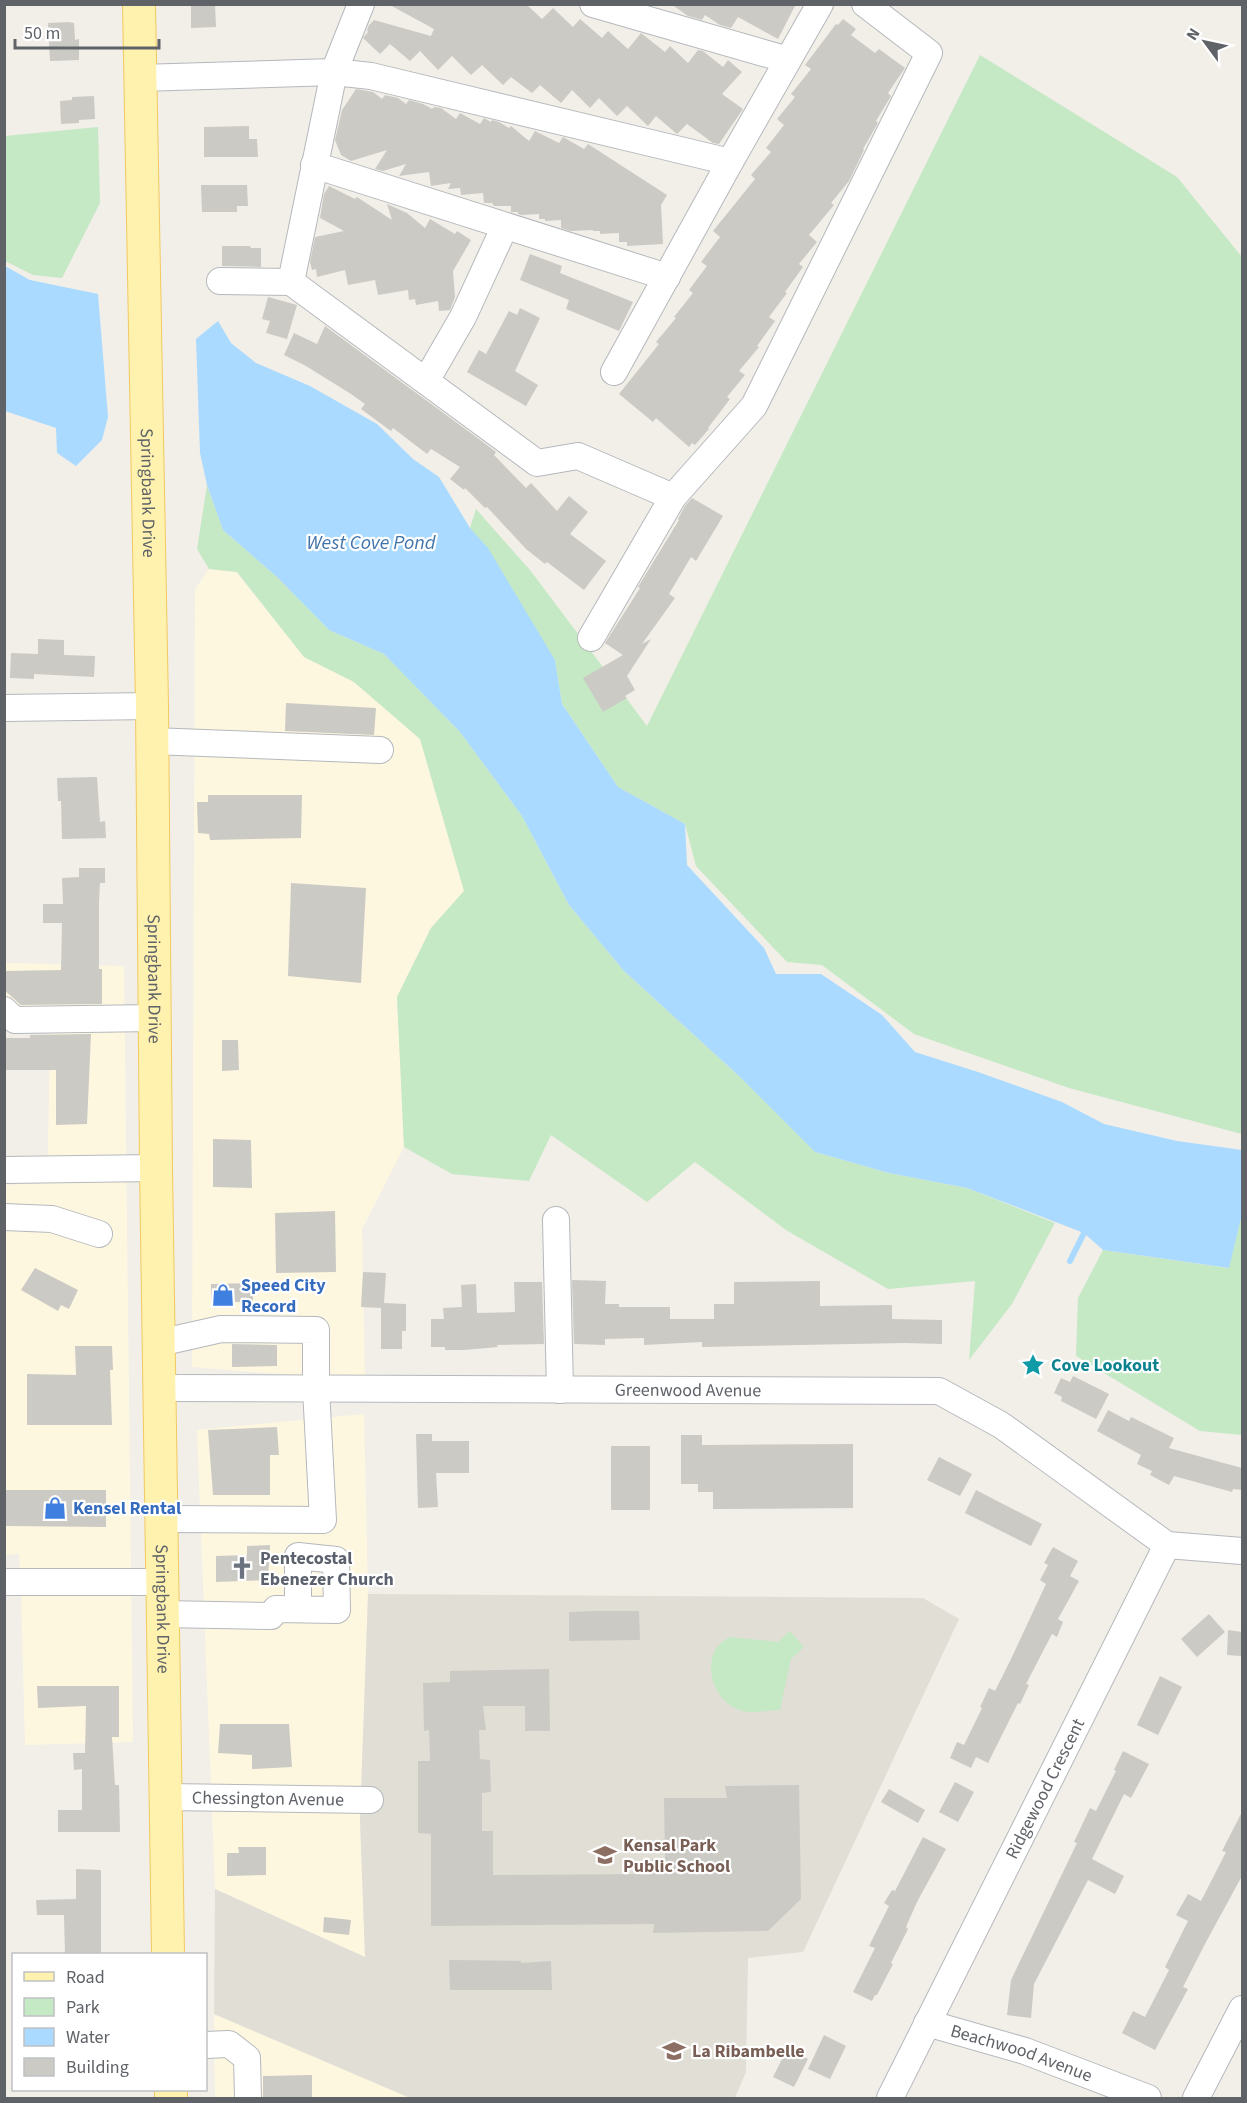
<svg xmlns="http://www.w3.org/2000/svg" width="1247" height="2103" font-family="'Source Sans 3',sans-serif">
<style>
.commercial{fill:#fef7e0}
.education{fill:#e1ded6}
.green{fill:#c5e8c5}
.water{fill:#aadaff}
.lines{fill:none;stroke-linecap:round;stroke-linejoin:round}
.stream{stroke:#aadaff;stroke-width:6}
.building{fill:#cccac5}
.minor-casing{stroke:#b5b8bc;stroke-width:28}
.major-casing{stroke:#f2c960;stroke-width:34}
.minor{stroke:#fff;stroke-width:26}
.major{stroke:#fff2af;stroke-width:32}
.labels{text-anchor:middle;stroke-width:4.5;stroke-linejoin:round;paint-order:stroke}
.street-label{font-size:18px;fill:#5f6368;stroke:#fff}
.shop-label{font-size:18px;font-weight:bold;fill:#366cbe;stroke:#fff;text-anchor:start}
.culture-label{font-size:18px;font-weight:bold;fill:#0d838f;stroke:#fff;text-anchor:start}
.worship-label{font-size:18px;font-weight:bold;fill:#5b616d;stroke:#fff;text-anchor:start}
.education-label{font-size:18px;font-weight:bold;fill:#785e54;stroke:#fff;text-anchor:start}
.water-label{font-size:20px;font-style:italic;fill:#4174aa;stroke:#fff}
</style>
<rect width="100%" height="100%" fill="#f1efe8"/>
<path class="commercial" d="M209 569 236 572 304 657 354 682 420 739 464 891 431 928 397 997 404 1147 362 1229 365 1381 192 1367 195 589Z
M5 963 124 966 133 1742 25 1745 21 1588 19 1554 4 1555V1185L46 1183 48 1150 50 1031H5Z
M364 1414 368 1594 360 1820 365 1957 215 1889 197 1430Z
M214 2014 410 2098H215Z"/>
<path class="education" d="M368 1594 923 1598 959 1619 803 1952 748 1958 746 2072 735 2098H410L214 2014 215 1889 365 1957 360 1820Z"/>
<path class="green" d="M980 55 1177 177 1242 257V1134L1069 1088 914 1034 822 965 787 962 696 866 685 824 618 787 562 704 555 660 470 528 476 509 530 570 647 726Z
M98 127 100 203 62 278 33 275 5 261V136Z
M207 485 223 530 277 577 329 630 384 654 460 732 522 816 569 905 624 971 739 1076 815 1152 889 1173 967 1188 1055 1223 1012 1304 969 1360 975 1281 888 1289 786 1230 695 1162 647 1202 551 1135 529 1181 452 1174 404 1147 397 997 431 928 464 891 420 739 354 682 304 657 237 572 209 569 197 549Z
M1242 1214V1435L1200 1431 1076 1356 1078 1298 1103 1250 1228 1268Z
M790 1631 804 1647 791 1659 780 1710C769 1710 753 1714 743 1711 717 1705 704 1673 715 1650 718 1644 724 1641 729 1637L778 1642Z"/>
<path class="water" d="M5 266 30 280 98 294 108 417 102 440 76 466 57 453 56 428 5 411Z
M218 321 231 343 256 363 310 386 377 424 413 459 439 477 470 528 488 548 555 660 562 704 618 787 685 824 687 865 764 948 776 974H821L882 1015 915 1052 978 1072 1062 1102 1104 1124 1177 1141 1242 1150V1214L1229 1268 1103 1250 1084 1233 967 1188 889 1173 815 1152 739 1076 624 971 569 905 522 816 460 732 384 654 329 630 277 577 223 530 207 485 200 453 196 339Z"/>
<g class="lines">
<path class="stream" d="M1070 1261 1084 1233"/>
</g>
<path class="building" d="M191 4H215L216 27 191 28Z
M388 4H526L542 19 553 8 573 27 580 19 602 38 608 31 628 49 641 33 665 52 670 46 688 63 698 50 703 51 723 67 728 60 742 72 722 94 743 109 719 144 713 143 687 124 677 134 656 116 648 126 627 106 617 116 599 98 590 108 572 90 561 103 540 85 532 93 511 77 503 85 482 65 471 75 452 56 438 70 420 51 410 61 390 44 380 54 363 38 368 32 367 30 369 25 374 20 431 36 434 29Z
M671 4H796L778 39 738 17 731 28 720 25 705 15 702 20 688 16Z
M843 19 856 29 851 35 875 53 879 49 905 68 888 93 891 96 876 121 878 123 863 149 864 150 849 181 831 203 834 205 809 235 817 242 799 264 803 267 785 292 787 293 769 317 775 321 757 346 759 347 739 371 745 375 727 397 730 399 708 428 709 429 695 445 692 443 689 447 656 418 653 422 619 394 659 344 656 342 676 318 674 317 693 293 689 290 707 266 701 262 720 237 713 231 755 179 751 175 771 152 766 148 784 125 777 119 795 97 791 94 811 69 805 65 836 24 838 25Z
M68 22 74 23 75 40 79 39V60L50 61 48 23Z
M356 89 373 92 382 99 385 95 398 98 406 104 409 100 423 104 432 109 434 107 441 108 456 119 460 113 480 124 484 118 491 122 492 120 499 122 509 128 511 126 529 141 535 131 559 143 563 137 584 149 588 144 667 195 661 205 663 244 627 246V242H619V233L600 234V231H593V230L570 231 561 228V220L545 221V219H539V214L522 215 518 214V212H511V206H494L492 203H484L483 193 461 195 460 188 448 189 451 183 431 186 429 172 399 176 406 164 383 171 375 169 387 150 351 161 341 155 335 140 342 110Z
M94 96 95 119 79 120V123L61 124 60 101 72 100V97Z
M249 126V139H257L258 157H204V127Z
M201 185H247L248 206H237V212H202Z
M329 186 355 199 357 197 392 220 387 204 407 213 425 228 430 219 455 234 457 231 471 240 453 271 455 297 450 310 439 311 438 301 416 305 415 299 409 300 408 290 378 295 375 280 348 285 345 270 317 277 316 269 312 270 310 262 315 237 344 231 320 218 324 194Z
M222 246H250L251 248H261V267L222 266Z
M530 254 562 266 560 273 633 302 619 331 566 309 569 300 520 280Z
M268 297 297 305 287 339 266 333 270 321 262 319Z
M520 308 540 318 515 371 538 385 526 406 467 372 479 350 486 354 509 311 517 315Z
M325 326 483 442 496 452 494 455 526 488 531 483 557 511 569 496 588 512 570 534 606 561 584 590 547 562 545 564 526 549 487 507 485 508 465 488 464 490 450 479 460 467 431 449 427 454 393 428 391 431 361 409 365 404 351 394 306 366 284 355 294 333 317 344Z
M692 498 723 516 696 561 691 557 669 594 675 598 642 644 651 639 627 676 635 690 625 696 627 698 603 712 583 678 623 655 605 643 640 588 638 587 679 520 678 519 685 506Z
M38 639 64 640V655L95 656 94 677 34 674V679L10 678 11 653 38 654Z
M286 703 376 708 374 735 285 731Z
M97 777 100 822 105 821 106 838 62 839 61 801H58L57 778Z
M208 795H302L301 838 210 840 209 834 198 833 197 802H208Z
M79 868H105V883H100L99 902V969H102V1004L21 1005 4 990V971L61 970 62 923H43V904H63L62 878 79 877Z
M291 883 366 888 361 983 288 976Z
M91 1034 87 1124 56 1125V1070H4V1038H30V1035Z
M222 1040H238L239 1070 222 1071Z
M213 1139 251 1140 252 1188 213 1187Z
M335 1211 336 1272 276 1273 275 1213Z
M35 1268 78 1290 69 1309 61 1305 58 1311 21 1290Z
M363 1272 386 1273 384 1303 406 1304V1331H402V1349H381V1308L361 1307Z
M572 1280 606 1281 605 1304H619V1307H670V1319H714V1304H734V1282L820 1281V1306L892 1305V1319L942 1320V1344L904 1343 702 1347V1342L644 1345V1338L605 1339V1345L574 1344Z
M514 1282H542L544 1344 497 1345 498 1347 464 1350H445V1347H431V1319H444L443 1308 462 1307 461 1285 476 1284 477 1313 515 1312Z
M253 1283V1302H211V1284Z
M232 1344 277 1345V1366L232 1367Z
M75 1346H112L113 1370H110L112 1425H27V1374L76 1375Z
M1073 1376 1109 1394 1096 1419 1061 1401 1062 1397 1054 1393 1061 1378 1070 1382Z
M1108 1410 1129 1421 1131 1417 1174 1438 1169 1448 1242 1468V1490L1233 1489 1232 1492 1174 1476 1169 1485 1150 1475 1152 1471 1137 1464 1141 1455 1097 1431Z
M277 1427 279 1455H270V1495H213L208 1430Z
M416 1434H432V1441H469V1473H436L438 1507 418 1508Z
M681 1435H702V1445L853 1444V1508L713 1509V1492H698V1484H681Z
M611 1446H650V1510H611Z
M939 1457 972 1474 960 1496 927 1480Z
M4 1490H106V1527L4 1526Z
M976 1490 1042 1524 1031 1546 965 1513Z
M270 1545 268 1580 216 1582V1556L247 1555V1546Z
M1053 1547 1078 1561 1070 1576 1079 1581 1058 1619 1063 1622 1057 1637 1052 1634 1026 1684 1029 1685 1020 1704 1018 1703 988 1763 976 1757 971 1768 950 1758 957 1742 964 1745 982 1708 980 1707 989 1688 995 1691 1011 1659 1046 1584 1040 1580 1048 1565 1044 1563Z
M593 1611H639L640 1640 569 1641V1612Z
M1209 1614 1225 1632 1197 1657 1181 1639Z
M1228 1630 1242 1632 1241 1656 1227 1655Z
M549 1669 550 1731H525V1706H483L486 1730H479L480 1759 490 1760 491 1792 482 1793V1831H493V1875L652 1874V1859L665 1860 664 1798H727L725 1786 799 1785 801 1899 768 1931 653 1933 654 1924 431 1926V1834L418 1833V1761H430L429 1730 424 1731 423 1683 450 1682V1671Z
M1160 1676 1182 1687 1158 1735 1137 1725Z
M37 1686H119V1737H112L115 1785H119L120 1832H58V1810H82V1769L74 1770 73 1753H85L86 1706 38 1708Z
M220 1724H289L292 1767 252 1769V1755L218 1753Z
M1123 1751 1149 1764 1131 1798 1124 1794 1092 1859 1124 1876 1115 1894 1088 1880 1034 1984 1031 2018 1007 2015 1011 1980 1077 1843 1074 1842 1090 1808 1096 1811 1116 1771 1114 1770Z
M955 1782 974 1792 958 1822 939 1812Z
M889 1789 925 1810 918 1823 881 1802Z
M1242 1812V1876L1206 1942 1183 1987 1188 1989 1155 2050 1122 2033 1133 2011 1145 2017 1169 1970 1165 1967 1188 1921 1176 1915 1188 1894 1201 1901 1226 1852 1222 1851Z
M923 1837 946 1849 917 1902 906 1927 908 1929 891 1963 893 1964 877 1995H875L872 2001 853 1992 875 1948 869 1946 889 1906 884 1903 892 1890 895 1891Z
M238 1847H266V1875L227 1876V1853H239Z
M76 1869 101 1870V1954H65L64 1915H37L36 1900 76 1899Z
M324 1917 351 1920 349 1935 323 1932Z
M449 1960 521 1961V1963L551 1961 552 1990H450Z
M824 2035 846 2046 830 2079 808 2069Z
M793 2051 808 2059 794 2087 773 2077 783 2057 789 2059Z
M312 2075V2098H263V2076Z"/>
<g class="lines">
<g class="minor-casing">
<g id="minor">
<path d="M593 4 788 60"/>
<path d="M140 78 334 72 371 76 730 162"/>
<path d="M314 165 667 277"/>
<path d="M220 281 291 282 537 463 578 456 673 497"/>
<path d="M291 282 334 72 361 4"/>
<path d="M614 372 730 162 820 4"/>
<path d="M426 381 463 317 505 226"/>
<path d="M591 638 673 497 754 406 929 53 865 4"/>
<path d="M4 708 152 706"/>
<path d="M152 741 380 750"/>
<path d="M4 1010 15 1020 155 1018"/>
<path d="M4 1170 156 1168"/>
<path d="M4 1217 52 1219 99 1234"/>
<path d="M556 1220 560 1390"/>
<path d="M159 1343 221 1329 316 1330V1389L323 1520 162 1519"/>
<path id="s1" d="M160 1388 939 1391 1001 1425 1167 1545"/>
<path d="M1167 1545 1242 1551"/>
<path d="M4 1582H163"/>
<path d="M163 1614 271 1616 276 1609 337 1610 336 1560 298 1556V1609"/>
<path id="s2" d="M166 1797 370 1800"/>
<path id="s3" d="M927 2023 1025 2051 1148 2098"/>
<path d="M206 2045 229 2044 247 2058 248 2098"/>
<path id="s4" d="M890 2098 1167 1545"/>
<path d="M1196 2098 1242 2009"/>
</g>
</g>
<g class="major-casing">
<g id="major">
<path id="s5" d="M139 4 152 706 156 1168 168 1954"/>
<path d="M171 2090V2098"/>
</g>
</g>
<use href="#minor" class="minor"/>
<use href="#major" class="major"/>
</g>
<defs>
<g id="shop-bare" transform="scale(1.8)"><path d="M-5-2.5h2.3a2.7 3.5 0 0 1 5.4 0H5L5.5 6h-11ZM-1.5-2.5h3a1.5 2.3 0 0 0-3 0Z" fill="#3f7fe0" stroke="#fff" stroke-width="2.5" paint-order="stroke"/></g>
<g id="sight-bare" transform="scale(1.8)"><path d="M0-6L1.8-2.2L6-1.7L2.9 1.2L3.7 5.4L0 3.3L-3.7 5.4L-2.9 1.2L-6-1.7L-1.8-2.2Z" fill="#0f9aa8" stroke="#fff" stroke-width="2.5" paint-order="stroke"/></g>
<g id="church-bare" transform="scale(1.8)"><path d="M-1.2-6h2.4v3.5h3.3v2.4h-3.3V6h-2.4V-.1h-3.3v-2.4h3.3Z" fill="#6b7280" stroke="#fff" stroke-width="2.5" paint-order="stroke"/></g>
<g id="school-bare" transform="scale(1.8)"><path d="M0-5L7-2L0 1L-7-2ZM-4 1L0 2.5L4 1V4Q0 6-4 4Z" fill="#8d6e63" stroke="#fff" stroke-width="2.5" paint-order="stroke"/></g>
</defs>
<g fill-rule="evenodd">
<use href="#shop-bare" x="223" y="1295"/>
<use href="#sight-bare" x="1033" y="1365"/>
<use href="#shop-bare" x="55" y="1508"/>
<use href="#church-bare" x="242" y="1568"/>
<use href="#school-bare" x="605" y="1855"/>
<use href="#school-bare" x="674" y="2051"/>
</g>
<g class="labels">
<g class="street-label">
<text dy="6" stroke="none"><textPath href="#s5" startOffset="489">Springbank Drive</textPath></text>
<text dy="6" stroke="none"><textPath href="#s5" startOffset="975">Springbank Drive</textPath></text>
<text dy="6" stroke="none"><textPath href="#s1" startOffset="528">Greenwood Avenue</textPath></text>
<text dy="6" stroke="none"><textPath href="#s5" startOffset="1605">Springbank Drive</textPath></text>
<text dy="6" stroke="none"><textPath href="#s4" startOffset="346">Ridgewood Crescent</textPath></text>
<text dy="6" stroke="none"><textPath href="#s2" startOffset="102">Chessington Avenue</textPath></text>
<text dy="6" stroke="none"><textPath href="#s3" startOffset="99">Beachwood Avenue</textPath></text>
</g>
<g class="shop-label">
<text x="241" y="1291">Speed City<tspan x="241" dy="21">Record</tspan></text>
<text x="73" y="1514">Kensel Rental</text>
</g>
<g class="culture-label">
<text x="1051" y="1371">Cove Lookout</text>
</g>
<g class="worship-label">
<text x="260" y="1564">Pentecostal<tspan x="260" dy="21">Ebenezer Church</tspan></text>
</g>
<g class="education-label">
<text x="623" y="1851">Kensal Park<tspan x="623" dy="21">Public School</tspan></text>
<text x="692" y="2057">La Ribambelle</text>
</g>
<g class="water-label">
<text x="371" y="549">West Cove Pond</text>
</g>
</g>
<rect width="1247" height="2103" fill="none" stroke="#5f6368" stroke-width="12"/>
<rect x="12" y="1953" width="195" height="138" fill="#ffffff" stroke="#bfc1c3" stroke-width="1.5"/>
<rect x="24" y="1972" width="30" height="9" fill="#fff2af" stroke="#bfc1c3" stroke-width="1.5"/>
<text x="66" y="1983" font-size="18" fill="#5f6368">Road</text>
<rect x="24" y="1998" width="30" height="18" fill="#c5e8c5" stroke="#bfc1c3" stroke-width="1.5"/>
<text x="66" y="2013" font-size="18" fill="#5f6368">Park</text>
<rect x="24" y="2028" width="30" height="18" fill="#aadaff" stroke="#bfc1c3" stroke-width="1.5"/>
<text x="66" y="2043" font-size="18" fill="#5f6368">Water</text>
<rect x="24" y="2058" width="30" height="18" fill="#cccac5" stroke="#bfc1c3" stroke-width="1.5"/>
<text x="66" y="2073" font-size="18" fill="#5f6368">Building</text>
<g transform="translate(1205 42) rotate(303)" stroke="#ffffff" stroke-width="4.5" paint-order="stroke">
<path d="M0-4.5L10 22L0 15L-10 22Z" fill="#5f6368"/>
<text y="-9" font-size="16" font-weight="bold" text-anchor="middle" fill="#5f6368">N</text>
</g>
<path d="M15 39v9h144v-9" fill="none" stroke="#5f6368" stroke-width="3"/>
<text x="24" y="39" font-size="18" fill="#5f6368" stroke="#ffffff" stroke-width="4.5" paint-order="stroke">50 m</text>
</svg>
